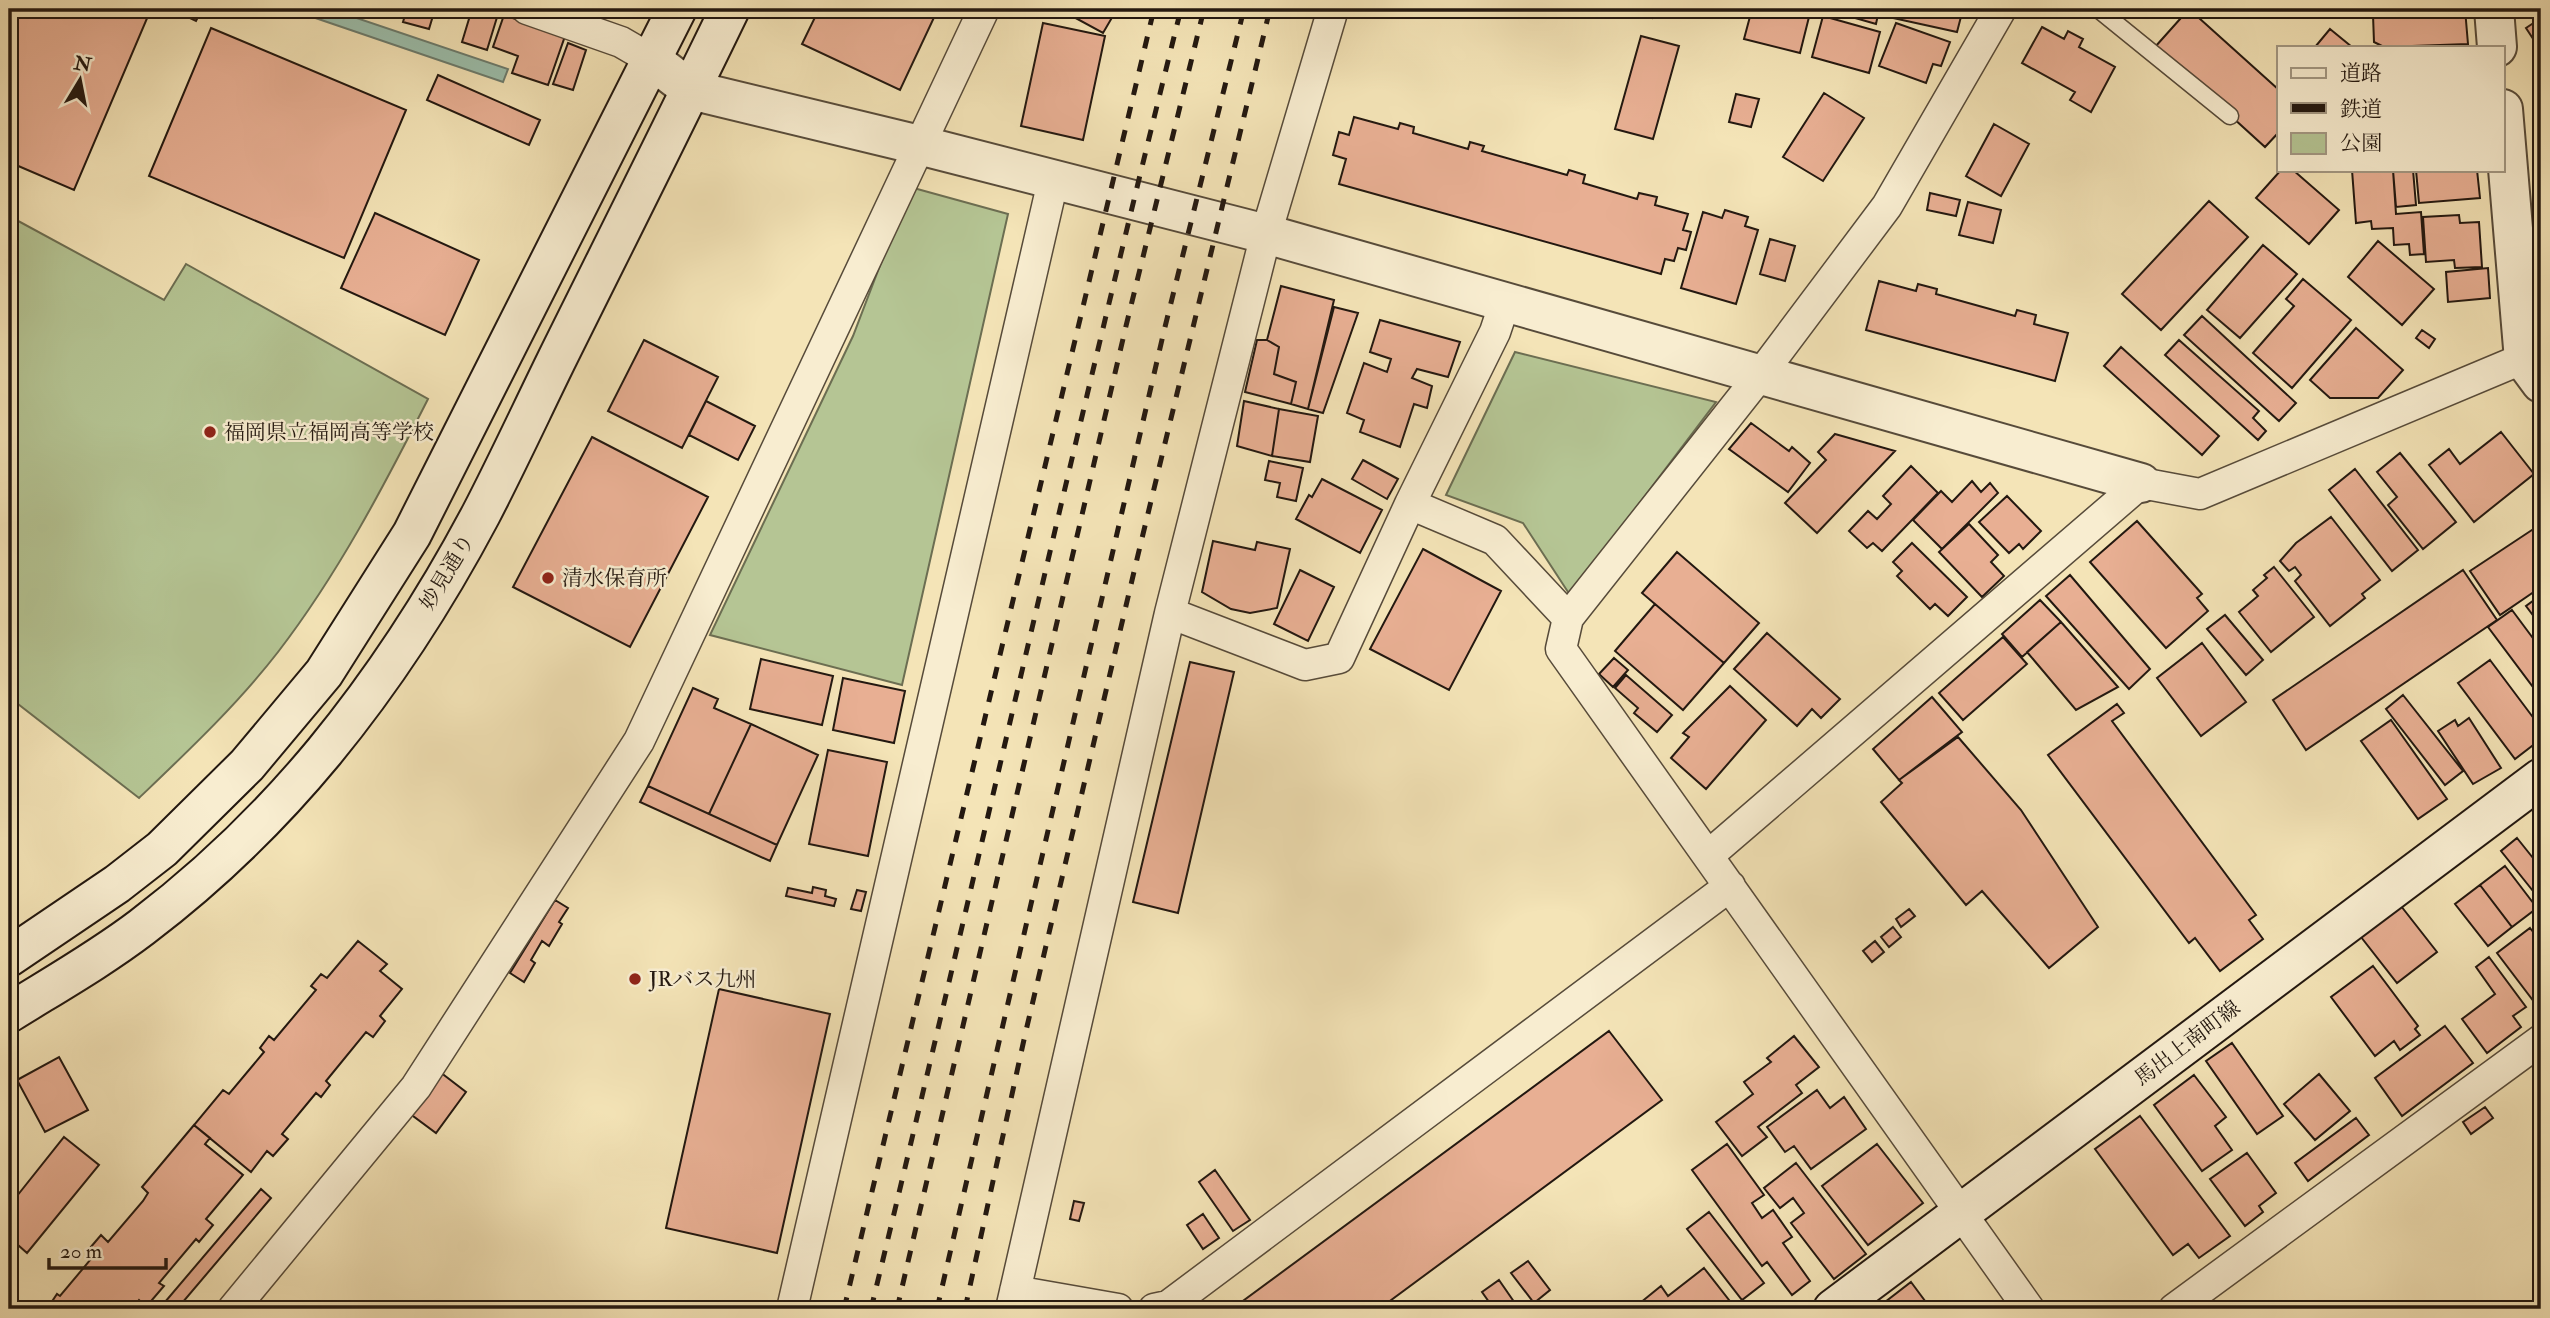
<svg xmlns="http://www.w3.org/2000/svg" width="2550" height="1318" font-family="'IM FELL Double Pica','Noto Serif JP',serif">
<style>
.green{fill:#b5c594;stroke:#6c6e52;stroke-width:2}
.water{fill:#9cbfac;stroke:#6c7c6e;stroke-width:2}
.building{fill:#e8af93;stroke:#231810;stroke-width:2}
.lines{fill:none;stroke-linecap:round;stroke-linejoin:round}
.service-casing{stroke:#574b3a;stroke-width:19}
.minor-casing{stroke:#574b3a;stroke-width:33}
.tertiary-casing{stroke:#574b3a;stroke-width:42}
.secondary-casing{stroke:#231810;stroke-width:42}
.service{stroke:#f8edd0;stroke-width:16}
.minor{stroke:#f8edd0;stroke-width:30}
.tertiary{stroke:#f8edd0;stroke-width:38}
.secondary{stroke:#f8edd0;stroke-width:38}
.rail{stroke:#231810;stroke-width:5;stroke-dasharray:12 12;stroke-linecap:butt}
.poi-dot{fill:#8f2418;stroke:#f8edd0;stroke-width:2.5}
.labels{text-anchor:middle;stroke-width:5;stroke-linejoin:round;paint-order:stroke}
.poi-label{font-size:21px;fill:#231810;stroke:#f8edd0;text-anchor:start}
.street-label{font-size:21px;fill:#231810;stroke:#f8edd0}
</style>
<rect width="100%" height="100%" fill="#f4e4b7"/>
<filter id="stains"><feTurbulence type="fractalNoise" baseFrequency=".00286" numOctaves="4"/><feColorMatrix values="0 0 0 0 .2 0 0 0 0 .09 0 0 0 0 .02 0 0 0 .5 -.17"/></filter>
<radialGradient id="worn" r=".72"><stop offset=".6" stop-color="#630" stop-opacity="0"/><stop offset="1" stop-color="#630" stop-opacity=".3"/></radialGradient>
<path class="green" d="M910 187 1008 214 902 685 710 635 853 336Z
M9 216 164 300 186 264 428 399C384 486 338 574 278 652 237 705 187 752 139 798L9 697Z
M1515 352 1716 402 1570 595 1523 523 1446 495Z"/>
<path class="water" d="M289 9H330L508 69 503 82Z"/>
<path class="building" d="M9 9H151L74 190 9 162Z
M171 9H202L196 21Z
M407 9H435L429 29 403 22Z
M472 9 498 14 487 50 462 42Z
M576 9H598L594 17Z
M819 9H938L900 90 802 44Z
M1059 9H1117L1103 33Z
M1621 9H1655L1652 18Z
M1752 9H1795L1810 13 1800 53 1744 39Z
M1832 9H1876L1879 10 1876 24 1831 11Z
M1895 9H1963L1957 32 1893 18Z
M2189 9 2279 90V132L2265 147 2155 47Z
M2381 9H2417L2382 13Z
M2451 9H2465L2468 44 2384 47 2374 42 2373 15Z
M504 15 565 36 548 85 512 73 518 56 493 47Z
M1823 16 1880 32 1869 73 1812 57Z
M2541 18V51L2526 28Z
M1043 23 1105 36 1083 140 1021 126Z
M1896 23 1950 42 1941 66 1933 64 1926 83 1879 66Z
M2042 27 2064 39 2068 31 2083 39 2079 47 2115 67 2091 112 2070 100 2075 92 2022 63Z
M211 28 406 110 344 258 149 176Z
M2330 29 2352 47H2315Z
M1641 36 1679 46 1653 139 1615 129Z
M568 43 586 50 573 90 553 84Z
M438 75 540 120 529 145 427 100Z
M2541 76V140L2536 141 2533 78Z
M1824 93 1864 118 1823 181 1783 157Z
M1736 94 1759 99 1751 127 1729 122Z
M1354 117 1398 129 1400 123 1414 127 1413 133 1468 149 1470 142 1484 146 1482 151 1567 175 1569 170 1585 175 1583 183 1637 199 1639 193 1657 197 1655 205 1688 214 1683 230 1691 232 1686 250 1678 248 1674 261 1665 259 1661 274 1339 184 1346 159 1333 155 1339 132 1349 135Z
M1994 124 2029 144 2001 196 1966 176Z
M2281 170H2293L2339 210 2309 244 2256 198Z
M2352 170H2393L2396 214 2421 212 2424 254 2410 255 2409 244 2394 245 2393 228 2372 229 2371 221 2356 223Z
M2393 170H2413L2416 205 2396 207Z
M2416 170H2477L2480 198 2419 203Z
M1930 193 1960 200 1956 216 1927 210Z
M2209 201 2248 237 2161 330 2122 294Z
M1968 202 2001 210 1993 243 1959 235Z
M1725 210 1748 217 1745 226 1758 230 1736 304 1681 288 1703 212 1722 218Z
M375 213 479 260 445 335 341 288Z
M2459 215 2460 223 2479 222 2482 267 2455 268 2454 260 2426 262 2423 217Z
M1770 239 1795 246 1785 281 1760 274Z
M2378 241 2434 289 2402 325 2348 277Z
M2263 245 2297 274 2240 338 2207 310Z
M2488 268 2490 298 2448 302 2446 272Z
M2303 279 2351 320 2292 388 2253 353 2294 306 2286 299Z
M1879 281 1916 291 1918 284 1937 289 1936 294 2015 316 2017 310 2036 315 2034 324 2068 333 2055 381 1866 330Z
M1281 286 1334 300 1308 409 1291 404 1296 382 1274 374 1279 347 1267 340Z
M1334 307 1358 313 1323 413 1308 409Z
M2202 316 2296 403 2279 421 2184 335Z
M1380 320 1460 342 1448 377 1417 369 1412 378 1432 386 1427 408 1414 404 1400 447 1360 432 1364 420 1347 413 1364 363 1387 372 1391 359 1370 352Z
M2356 328 2403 370 2378 398H2330L2310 380Z
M2422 330 2435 339 2429 348 2416 338Z
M644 340 718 377 682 448 608 411Z
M1257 340H1267L1279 347 1274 374 1296 382 1291 404 1245 392Z
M2179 340 2259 411 2253 418 2266 431 2258 440 2165 355Z
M2121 347 2219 436 2202 455 2104 366Z
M706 401 755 426 738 460 689 435Z
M1244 401 1279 409 1272 456 1237 446Z
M1279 409 1318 416 1310 462 1272 456Z
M1751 423 1789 451 1792 447 1810 463 1788 492 1729 449Z
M2501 432 2534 474 2474 522 2429 465 2449 449 2460 464Z
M1835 434 1895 451 1817 533 1785 503 1826 460 1818 452Z
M592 437 708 497 630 647 513 587Z
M2400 453 2456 522 2423 549 2388 505 2397 497 2377 472Z
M1363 460 1398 479 1387 499 1352 479Z
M1269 461 1303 468 1296 501 1277 497 1280 483 1265 480Z
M1911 466 1938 493 1882 551 1873 543 1867 548 1849 531 1868 511 1877 519 1891 504 1883 496Z
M2355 469 2418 550 2392 571 2329 490Z
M1322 479 1382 510 1360 553 1296 519 1309 495 1312 497Z
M1972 481 1981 492 1990 483 1998 493 1942 549 1913 520 1941 491 1952 502Z
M2007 496 2041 531 2023 549 2019 544 2009 553 1979 522Z
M2331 517 2380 580 2362 594 2365 598 2330 626 2295 581 2301 575 2295 567 2289 571 2280 561 2296 543Z
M2137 521 2202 594 2197 598 2208 611 2166 648 2090 562Z
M1969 524 1998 555 1991 562 2004 576 1982 597 1939 552Z
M2541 524V587L2500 615 2470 571Z
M1213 541 1255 550 1257 542 1290 549 1277 608 1250 613 1231 609 1202 592Z
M1912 543 1967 597 1948 616 1935 604 1930 609 1897 576 1902 571 1893 562Z
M1423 549 1501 591 1449 690 1370 649Z
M1677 552 1759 623 1724 663 1642 593Z
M2274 567 2314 617 2271 652 2239 612 2258 596 2253 590 2267 578 2264 575Z
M1300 570 1334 587 1308 641 1274 624Z
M2463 570 2497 620 2306 750 2273 700Z
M2070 575 2150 669 2129 689 2046 596Z
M2541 595V626L2526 606Z
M2040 600 2061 622 2022 657 2002 634Z
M1655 604 1724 663 1683 710 1615 651Z
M2512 610 2541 649V681L2533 687 2488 627Z
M2225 615 2263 660 2246 675 2207 629Z
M2061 622 2118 687 2076 710 2027 652Z
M1767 633 1840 699 1821 718 1812 709 1797 726 1734 669Z
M2003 637 2027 664 1963 720 1939 693Z
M2202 643 2246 702 2201 736 2157 678Z
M1614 658 1628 670 1613 687 1599 674Z
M761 659 833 676 822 725 750 709Z
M2490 660 2541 728V739L2515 759 2458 683Z
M1190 662 1234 672 1178 913 1133 902Z
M1626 675 1672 715 1657 732 1634 713 1638 708 1615 688Z
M843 678 905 691 894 743 833 730Z
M1730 686 1766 720 1706 789 1671 758 1689 737 1683 733Z
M693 688 718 699 714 708 751 724 709 814 648 786Z
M2403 695 2463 771 2445 785 2386 709Z
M1932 697 1962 732 1899 780 1873 749Z
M2117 704 2124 713 2112 721 2256 915 2249 920 2263 939 2220 971 2195 938 2189 943 2048 755Z
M2469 718 2501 768 2473 784 2438 731 2455 720 2458 726Z
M2391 720 2447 799 2418 819 2361 741Z
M751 724 818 755 777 845 709 814Z
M1958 737 2021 810 2098 927 2049 968 1982 891 1966 905 1881 802 1902 783 1899 780Z
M828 750 887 762 868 856 809 844Z
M648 786 777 845 770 861 640 802Z
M2517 838 2541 868V901L2501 851Z
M2505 866 2537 908 2512 927 2480 885Z
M2480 885 2512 927 2488 946 2455 904Z
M813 887 826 890 825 896 836 899 834 906 786 896 788 888 812 893Z
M857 890 866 892 861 911 851 909Z
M555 900 568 908 559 922 562 924 549 946 542 941 531 960 535 963 524 982 510 973Z
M2401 906 2437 952 2397 983 2361 937Z
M1909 909 1915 916 1901 927 1896 919Z
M1893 927 1901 937 1889 947 1881 937Z
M2530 928 2541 942V975L2539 977 2541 979V1011L2497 953Z
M358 941 387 964 380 971 402 989 380 1016 385 1021 373 1037 366 1032 326 1081 330 1085 321 1097 316 1093 282 1134 288 1139 273 1156 267 1151 251 1172 194 1125 223 1090 229 1094 264 1052 260 1048 269 1036 274 1040 316 990 311 986 321 974 327 978Z
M1875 941 1884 952 1872 962 1863 951Z
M2489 957 2526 1007 2513 1016 2521 1027 2487 1053 2462 1019 2495 994 2476 967Z
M2373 966 2418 1026 2415 1029 2420 1035 2400 1050 2394 1041 2375 1056 2331 997Z
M719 989 830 1014 777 1253 666 1228Z
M2445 1026 2473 1063 2402 1116 2375 1078Z
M1609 1031 1662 1100 1379 1309H1232Z
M1794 1036 1819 1067 1796 1085 1802 1093 1758 1127 1767 1137 1742 1156 1716 1122 1753 1094 1744 1082 1771 1062 1767 1058Z
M2232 1043 2283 1116 2257 1134 2206 1061Z
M59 1057 88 1110 45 1132 17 1080Z
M440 1072 466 1092 436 1133 409 1113Z
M2319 1074 2350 1111 2315 1140 2284 1104Z
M2194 1075 2226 1117 2215 1126 2232 1150 2202 1171 2154 1105Z
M1817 1090 1830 1108 1844 1097 1866 1129 1811 1169 1794 1146 1785 1152 1767 1127Z
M2485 1107 2493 1118 2471 1134 2463 1122Z
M2140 1116 2230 1236 2199 1258 2188 1244 2173 1255 2095 1149Z
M2356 1118 2369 1135 2308 1181 2295 1163Z
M194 1125 210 1138 205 1144 243 1175 206 1219 213 1225 199 1242 196 1239 159 1283 164 1286 146 1307 139 1300 132 1309H47L57 1294 60 1296 96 1253 90 1248 101 1235 108 1242 143 1201 148 1193 142 1187Z
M64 1137 99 1165 27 1253 9 1237V1206Z
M1727 1144 1764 1195 1752 1203 1762 1218 1773 1210 1792 1237 1783 1243 1810 1281 1792 1295 1767 1262 1762 1266 1692 1170Z
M1877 1144 1923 1203 1868 1245 1822 1186Z
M2247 1153 2276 1193 2259 1206 2263 1212 2245 1226 2210 1179Z
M1796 1163 1866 1254 1834 1279 1791 1223 1804 1213 1793 1198 1780 1208 1764 1188Z
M1215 1170 1250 1220 1233 1231 1199 1182Z
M261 1189 271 1198 177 1309H159Z
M1074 1201 1084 1203 1079 1221 1070 1219Z
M1709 1212 1764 1283 1742 1300 1687 1229Z
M1203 1214 1219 1238 1203 1249 1187 1225Z
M1528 1261 1550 1290 1534 1303 1511 1273Z
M1704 1268 1736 1309H1646L1640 1303 1661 1286 1668 1296Z
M1499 1280 1519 1309H1494L1482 1292Z
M1911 1282 1931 1309H1876Z
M1472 1301 1478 1309H1461Z"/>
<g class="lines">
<g class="service-casing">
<path id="service" d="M2098 9 2230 116"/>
</g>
<g class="minor-casing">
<path id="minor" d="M527 9 621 42 652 60
M2001 9 1887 206 1761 374 1568 618 1561 649 2029 1309
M1410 504 1495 332 1505 302
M1170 613 1305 665 1339 658 1410 504 1495 540 1568 618
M1709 855 2141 483 2200 494 2541 351
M1015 1291 1118 1309
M233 1309 416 1087 639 741 984 9
M792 1309 1053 181
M1011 1309 1170 613 1266 234 1333 9
M1154 1309 1168 1306 1730 886
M2174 1309 2541 1040"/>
</g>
<g class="tertiary-casing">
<path id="tertiary" d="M2494 9 2497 47
M652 60 691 90 919 145 1266 234 2141 483
M2503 109 2524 360 2541 383"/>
</g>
<g class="secondary-casing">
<path id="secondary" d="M9 957 117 884 162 849 247 765 324 673 412 534 677 9
M9 1013C54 985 100 959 142 927 208 877 271 816 324 752 384 679 437 597 481 514 507 464 531 412 556 361 614 244 673 127 730 9
M1833 1309 2541 778"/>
</g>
<use href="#service" class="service"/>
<use href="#minor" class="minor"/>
<use href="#tertiary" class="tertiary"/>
<use href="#secondary" class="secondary"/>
<path class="rail" d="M844 1309 1154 9
M871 1309C976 876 1073 441 1181 9
M897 1309 1126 326 1204 9
M937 1309 1164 331 1244 9
M965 1309 1025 1035 1137 559 1270 9"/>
</g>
<g class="poi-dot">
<circle cx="210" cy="432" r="7"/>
<circle cx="548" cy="578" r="7"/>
<circle cx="635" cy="979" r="7"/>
</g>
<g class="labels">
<g class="poi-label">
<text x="224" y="439">福岡県立福岡高等学校</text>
<text x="562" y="585">清水保育所</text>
<text x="649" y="986">JRバス九州</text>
</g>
<g class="street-label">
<text transform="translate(447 572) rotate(-59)" y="7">妙見通り</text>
<text transform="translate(2187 1043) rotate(-37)" y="7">馬出上南町線</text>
</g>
</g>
<rect width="2550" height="1318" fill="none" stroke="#f4e4b7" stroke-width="35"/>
<rect x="10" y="10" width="2529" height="1297" fill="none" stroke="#231810" stroke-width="3.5"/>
<rect x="18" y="18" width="2515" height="1283" fill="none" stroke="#231810" stroke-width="2"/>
<rect x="2277" y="46" width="228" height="126" fill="#f8edd0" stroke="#a39883" stroke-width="2"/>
<rect x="2291" y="68" width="35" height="10" fill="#f8edd0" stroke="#a39883" stroke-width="2"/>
<text x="2340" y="80" font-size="21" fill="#231810">道路</text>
<rect x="2291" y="103" width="35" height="10" fill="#231810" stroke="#a39883" stroke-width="2"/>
<text x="2340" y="116" font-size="21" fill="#231810">鉄道</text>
<rect x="2291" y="133" width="35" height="21" fill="#b5c594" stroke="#a39883" stroke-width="2"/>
<text x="2340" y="150" font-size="21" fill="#231810">公園</text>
<g transform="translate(80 80) rotate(10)" stroke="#f8edd0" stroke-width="5" paint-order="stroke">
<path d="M0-5L12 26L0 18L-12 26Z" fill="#231810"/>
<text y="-10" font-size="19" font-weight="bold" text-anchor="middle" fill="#231810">N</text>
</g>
<path d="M49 1258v10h117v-10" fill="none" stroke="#231810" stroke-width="3.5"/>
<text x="60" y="1258" font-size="21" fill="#231810" stroke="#f8edd0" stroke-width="5" paint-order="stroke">20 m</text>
<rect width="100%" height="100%" filter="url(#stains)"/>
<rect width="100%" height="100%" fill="url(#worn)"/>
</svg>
